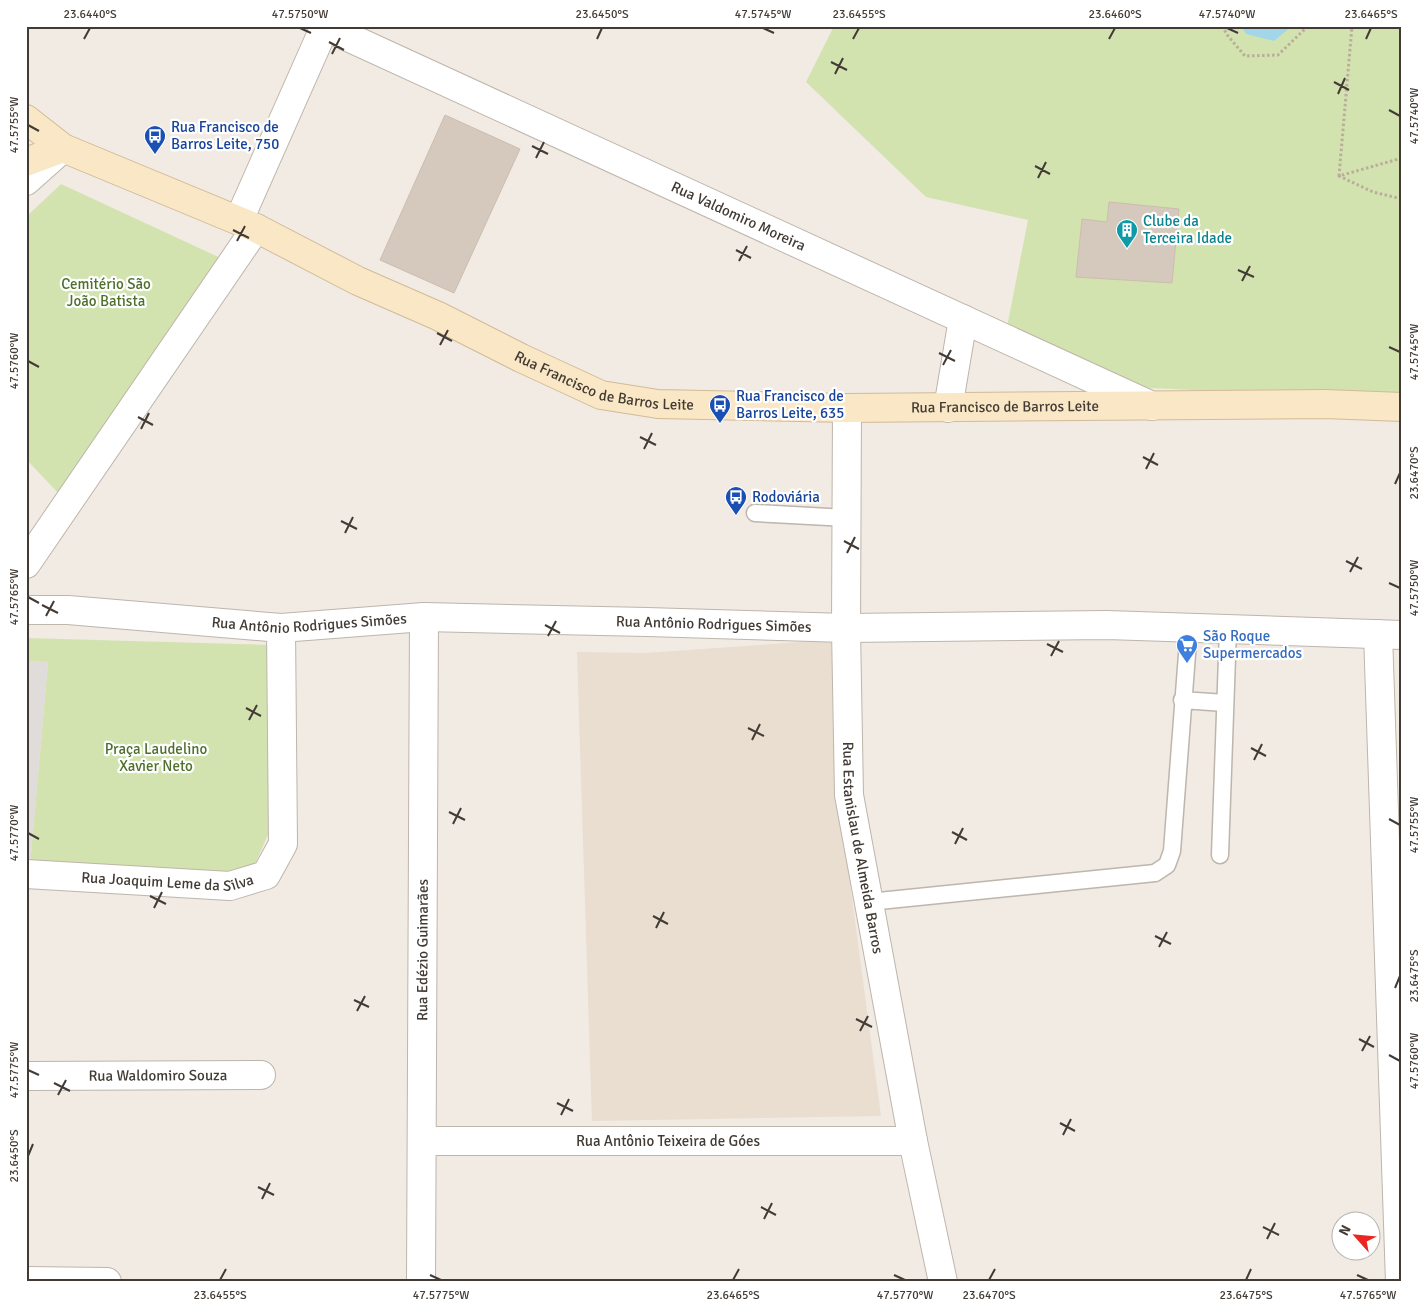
<svg xmlns="http://www.w3.org/2000/svg" width="1428" height="1308" font-family="Signika,sans-serif">
<style>
.education{fill:#e9decf}
.green{fill:#d2e3af}
.parking{fill:#dfdcd9}
.water{fill:#a4d6ea}
.building{fill:#d5c9bd;stroke:#ccbdae}
.lines{fill:none;stroke-linecap:round;stroke-linejoin:round}
.lane-casing{stroke:#beb5ab;stroke-width:19}
.street-casing{stroke:#beb5ab;stroke-width:30}
.secondary-casing{stroke:#d1bb99;stroke-width:30}
.path{stroke:#bcac9a;stroke-width:3;stroke-dasharray:2.5 2.5;stroke-linecap:butt}
.lane{stroke:#fff;stroke-width:16}
.street{stroke:#fff;stroke-width:28}
.secondary{stroke:#fae7c5;stroke-width:28}
.ticks{fill:none;stroke:#423b35;stroke-width:2}
.labels{text-anchor:middle;stroke-width:4.5;stroke-linejoin:round;paint-order:stroke}
.transit-label{font-size:15px;fill:#164399;stroke:#fff;text-anchor:start}
.street-label{font-size:15px;fill:#423b35;stroke:#fff}
.culture-label{font-size:15px;fill:#0d838f;stroke:#fff;text-anchor:start}
.park-label{font-size:15px;fill:#4e702c;stroke:#fff}
.shop-label{font-size:15px;fill:#366cbe;stroke:#fff;text-anchor:start}
.neatline{fill:none;stroke:#423b35;stroke-width:2}
.ticks-label{font-size:12px;text-anchor:middle;fill:#423b35}
</style>
<rect width="100%" height="100%" fill="#f1ebe4"/>
<path class="education" d="M831 640 838 793 881 1116 592 1121 577 652 645 653Z"/>
<path class="green" d="M834 26H1402V392L1327 396 1149 388 1007 327 1028 220 926 197 806 82Z
M61 184 227 261 61 496 26 459V217Z
M26 638 271 645 274 821 252 871 156 874 30 866 48 662 26 661Z"/>
<path class="parking" d="M26 661 48 662 30 866H26Z"/>
<path class="water" d="M1241 26H1292L1274 41 1246 34Z"/>
<path class="building" d="M445 115 520 149 454 293 380 260Z
M1109 202 1179 209 1172 283 1076 277 1082 219 1107 222Z"/>
<g class="lines">
<g class="lane-casing">
<path id="lane" d="M755 513 847 518
M1182 700 1225 703
M1220 855 1228 629
M869 902 1155 873 1167 865 1172 851 1189 628"/>
</g>
<g class="street-casing">
<g id="street">
<path id="s1" d="M324 26 1152 406"/>
<path d="M26 181 62 149"/>
<path d="M239 220 325 26"/>
<path id="s2" d="M847 408 846 628 849 795 913 1141 943 1282"/>
<path d="M948 408 963 319"/>
<path d="M26 564 256 228"/>
<path id="s3" d="M26 610H68L281 628 424 617 647 622 846 628 1107 625 1402 635"/>
<path d="M1378 634 1400 1282"/>
<path id="s4" d="M26 874 230 886 266 875 283 844 281 628"/>
<path id="s5" d="M26 1076 261 1075"/>
<path id="s6" d="M423 1141H913"/>
<path d="M26 1281 107 1282"/>
<path id="s7" d="M421 1282 424 617"/>
</g>
</g>
<g class="secondary-casing">
<g id="secondary">
<path id="s8" d="M26 119 63 148 256 228 358 281 438 316 521 358 601 395 658 404 847 408 1325 404 1402 407"/>
<path d="M26 162 63 148"/>
</g>
</g>
<path class="path" d="M1222 26 1228 36 1245 56 1278 55 1308 26
M1402 158 1339 176 1373 192 1402 199
M1339 176 1352 26"/>
<use href="#lane" class="lane"/>
<use href="#street" class="street"/>
<use href="#secondary" class="secondary"/>
</g>
<path class="ticks" d="M300 28 311 33M763 28 774 33M1227 28 1238 33M84 39 90 28M597 39 602 28M853 39 859 28M1109 39 1115 28M1366 39 1371 28M329 42 344 50M332 54 340 38M831 62 847 70M835 74 843 58M1334 82 1349 90M1338 94 1345 78M1389 110 1400 116M28 125 39 131M532 146 548 154M536 158 544 142M1035 166 1050 174M1038 178 1046 162M233 230 249 238M237 241 245 226M736 250 751 258M739 261 747 246M1238 270 1254 277M1242 281 1250 266M437 333 452 341M440 345 448 330M1389 347 1400 352M939 353 955 361M28 361 39 367M943 365 951 350M138 417 153 425M141 429 149 413M640 437 656 445M644 449 652 433M1143 457 1158 465M1146 469 1154 453M1395 484 1400 473M341 521 357 529M345 533 353 517M844 541 859 549M847 553 855 537M1346 561 1362 569M1350 572 1358 557M1389 583 1400 588M28 597 39 603M42 605 58 613M46 616 54 601M545 625 560 633M548 636 556 621M1047 644 1063 652M1051 656 1059 641M246 708 261 716M249 720 257 705M748 728 764 736M752 740 760 724M1251 748 1266 756M1254 760 1262 744M449 812 465 820M1389 819 1400 825M453 824 461 808M952 832 967 840M28 833 39 839M955 844 963 828M150 896 166 904M154 908 162 892M653 916 668 924M656 928 664 912M1155 936 1171 944M1159 947 1167 932M1395 988 1400 976M354 1000 369 1007M357 1011 365 996M856 1019 872 1027M860 1031 868 1016M1359 1039 1374 1047M1362 1051 1370 1036M1389 1055 1400 1061M28 1070 39 1075M54 1083 70 1091M58 1095 66 1080M557 1103 573 1111M561 1115 569 1099M1060 1123 1075 1131M1063 1135 1071 1119M28 1156 33 1144M258 1187 274 1195M262 1199 270 1183M761 1207 776 1215M764 1219 772 1203M1263 1227 1279 1235M1267 1239 1275 1223M430 1275 441 1280M894 1275 905 1280M1357 1275 1368 1280M220 1280 226 1269M733 1280 739 1269M989 1280 995 1269M1246 1280 1251 1269"/>
<defs>
<g id="bus-pin" transform="scale(1.125)"><path d="M0 17L-7.5 6A9.5 9.5 0 1 1 7.5 6Z" fill="#1a4fb4" stroke="#fff"/><path d="M-5-6H5V4H4V6H2V4H-2V6H-4V4H-5ZM-3.5-4V0h7V-4ZM-3.5 1.2v1.5H-2V1.2ZM2 1.2v1.5H3.5V1.2Z" fill="#fff"/></g>
<g id="building-pin" transform="scale(1.125)"><path d="M0 17L-7.5 6A9.5 9.5 0 1 1 7.5 6Z" fill="#0f9aa8" stroke="#fff"/><path d="M-4-6H4V6H1V3H-1V6H-4ZM-2.5-4.3h1.7v1.8h-1.7ZM.8-4.3h1.7v1.8H.8ZM-2.5-1h1.7V.8h-1.7ZM.8-1h1.7V.8H.8Z" fill="#fff"/></g>
<g id="supermarket-pin" transform="scale(1.125)"><path d="M0 17L-7.5 6A9.5 9.5 0 1 1 7.5 6Z" fill="#3f7fe0" stroke="#fff"/><path d="M-6-5.5h2.5l.6 2H6L4.5 2H-2.5L-4.4-4H-6ZM-1.5 3.2a1.3 1.3 0 1 0 .1 0ZM3 3.2a1.3 1.3 0 1 0 .1 0Z" fill="#fff"/></g>
</defs>
<g fill-rule="evenodd">
<use href="#bus-pin" x="155" y="136"/>
<use href="#building-pin" x="1127" y="230"/>
<use href="#bus-pin" x="720" y="405"/>
<use href="#bus-pin" x="736" y="497"/>
<use href="#supermarket-pin" x="1187" y="645"/>
</g>
<g class="labels">
<g class="transit-label">
<text x="171" y="132">Rua Francisco de<tspan x="171" dy="17">Barros Leite, 750</tspan></text>
<text x="736" y="401">Rua Francisco de<tspan x="736" dy="17">Barros Leite, 635</tspan></text>
<text x="752" y="502">Rodoviária</text>
</g>
<g class="street-label">
<text dy="5" stroke="none"><textPath href="#s1" startOffset="456">Rua Valdomiro Moreira</textPath></text>
<text dy="5" stroke="none"><textPath href="#s8" startOffset="639">Rua Francisco de Barros Leite</textPath></text>
<text dy="5" stroke="none"><textPath href="#s8" startOffset="1044">Rua Francisco de Barros Leite</textPath></text>
<text dy="5" stroke="none"><textPath href="#s3" startOffset="284">Rua Antônio Rodrigues Simões</textPath></text>
<text dy="5" stroke="none"><textPath href="#s3" startOffset="689">Rua Antônio Rodrigues Simões</textPath></text>
<text dy="5" stroke="none"><textPath href="#s2" startOffset="441">Rua Estanislau de Almeida Barros</textPath></text>
<text dy="5" stroke="none"><textPath href="#s4" startOffset="142">Rua Joaquim Leme da Silva</textPath></text>
<text dy="5" stroke="none"><textPath href="#s7" startOffset="332">Rua Edézio Guimarães</textPath></text>
<text dy="5" stroke="none"><textPath href="#s5" startOffset="132">Rua Waldomiro Souza</textPath></text>
<text dy="5" stroke="none"><textPath href="#s6" startOffset="245">Rua Antônio Teixeira de Góes</textPath></text>
</g>
<g class="culture-label">
<text x="1143" y="226">Clube da<tspan x="1143" dy="17">Terceira Idade</tspan></text>
</g>
<g class="park-label">
<text x="106" y="289">Cemitério São<tspan x="106" dy="17">João Batista</tspan></text>
<text x="156" y="754">Praça Laudelino<tspan x="156" dy="17">Xavier Neto</tspan></text>
</g>
<g class="shop-label">
<text x="1203" y="641">São Roque<tspan x="1203" dy="17">Supermercados</tspan></text>
</g>
</g>
<rect width="1428" height="1308" fill="none" stroke="#ffffff" stroke-width="55"/>
<g transform="translate(1356 1236) rotate(297)"><circle r="24" fill="#ffffff" stroke="#b3b1ae"/>
<path d="M0-4L9 19L0 12L-9 19Z" fill="#eb2621"/>
<text y="-8" font-size="14" font-weight="bold" text-anchor="middle" fill="#423b35">N</text>
</g>
<rect x="28" y="28" width="1372" height="1252" class="neatline"/>
<g class="ticks-label">
<text x="90" y="18">23.6440°S</text>
<text x="300" y="18">47.5750°W</text>
<text x="602" y="18">23.6450°S</text>
<text x="763" y="18">47.5745°W</text>
<text x="859" y="18">23.6455°S</text>
<text x="1115" y="18">23.6460°S</text>
<text x="1227" y="18">47.5740°W</text>
<text x="1371" y="18">23.6465°S</text>
<text transform="translate(1414 116) rotate(-90)" y="4">47.5740°W</text>
<text transform="translate(14 125) rotate(-90)" y="4">47.5755°W</text>
<text transform="translate(1414 352) rotate(-90)" y="4">47.5745°W</text>
<text transform="translate(14 361) rotate(-90)" y="4">47.5760°W</text>
<text transform="translate(1414 473) rotate(-90)" y="4">23.6470°S</text>
<text transform="translate(1414 588) rotate(-90)" y="4">47.5750°W</text>
<text transform="translate(14 597) rotate(-90)" y="4">47.5765°W</text>
<text transform="translate(1414 825) rotate(-90)" y="4">47.5755°W</text>
<text transform="translate(14 833) rotate(-90)" y="4">47.5770°W</text>
<text transform="translate(1414 976) rotate(-90)" y="4">23.6475°S</text>
<text transform="translate(1414 1061) rotate(-90)" y="4">47.5760°W</text>
<text transform="translate(14 1070) rotate(-90)" y="4">47.5775°W</text>
<text transform="translate(14 1156) rotate(-90)" y="4">23.6450°S</text>
<text x="220" y="1299">23.6455°S</text>
<text x="441" y="1299">47.5775°W</text>
<text x="733" y="1299">23.6465°S</text>
<text x="905" y="1299">47.5770°W</text>
<text x="989" y="1299">23.6470°S</text>
<text x="1246" y="1299">23.6475°S</text>
<text x="1368" y="1299">47.5765°W</text>
</g>
</svg>
